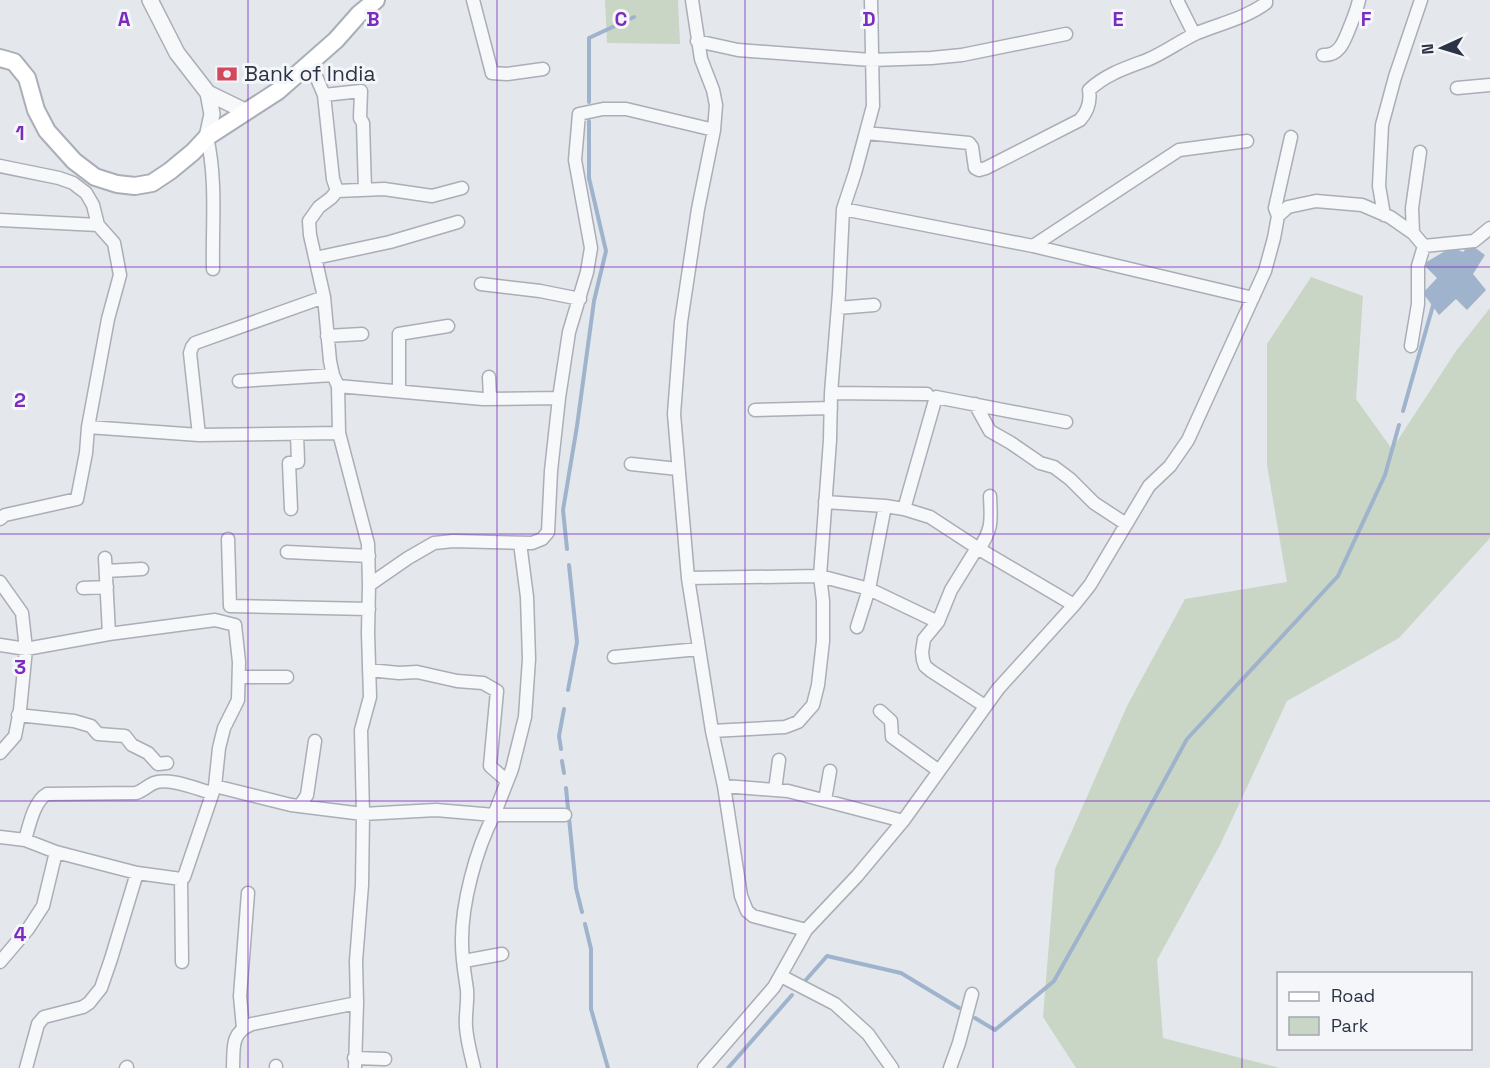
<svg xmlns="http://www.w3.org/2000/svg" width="1490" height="1068" font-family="'Space Grotesk',sans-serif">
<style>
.green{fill:#c9d6c5}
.water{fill:#9fb4cc}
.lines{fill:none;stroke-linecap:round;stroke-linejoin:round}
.stream{stroke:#9fb4cc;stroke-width:4}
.minor-casing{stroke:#a9aeb7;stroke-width:15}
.tertiary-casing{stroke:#a9aeb7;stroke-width:18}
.secondary-casing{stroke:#a9aeb7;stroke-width:20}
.minor{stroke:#f7f8fa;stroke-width:12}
.tertiary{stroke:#f7f8fa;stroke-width:15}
.secondary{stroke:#fff;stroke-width:16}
.grid{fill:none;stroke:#7b2cbf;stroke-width:1.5;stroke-opacity:0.55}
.labels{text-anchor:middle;stroke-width:6;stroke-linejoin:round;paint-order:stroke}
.poi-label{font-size:21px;fill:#2b3445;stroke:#f4f6f9;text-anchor:start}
.grid-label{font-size:20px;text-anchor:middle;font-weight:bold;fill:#7b2cbf;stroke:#f4f6f9;stroke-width:6;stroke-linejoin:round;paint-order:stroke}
</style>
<rect width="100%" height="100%" fill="#e4e7ec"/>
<path class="green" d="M605 0H678L680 44 607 43Z
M1311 277 1363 296 1356 399 1392 449 1456 351 1490 308V538L1399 638 1287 701 1220 845 1157 960 1163 1038 1280 1068H1076L1043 1017 1055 869 1127 706 1185 599 1287 582 1267 465V344Z"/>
<path class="water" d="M1470 244 1485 255 1473 274 1486 290 1467 310 1456 299 1439 315 1423 293 1437 278 1423 264 1452 247 1463 252Z"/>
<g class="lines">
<path class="stream" d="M589 102V38L634 17
M1403 411 1434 302
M567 549 563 510 577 426 594 301 606 251 589 178V121
M568 690 577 642 569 565
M561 749 559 736 564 709
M562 761 564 773
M566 788 576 888 582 912
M585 924 591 949V1009L608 1068
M805 981 827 956 901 973 959 1008
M975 1018 995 1030 1054 981 1095 908 1187 739 1338 576 1385 475 1399 425
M728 1068 792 995"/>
<g class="minor-casing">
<path id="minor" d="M473 0 492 73 507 74 543 69
M1177 0 1194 34
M697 41 738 50 871 60 931 58 962 55 1066 34
M1323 55C1339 56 1344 42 1349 29 1353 19 1357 10 1359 0
M310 62 324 95 333 179 337 191 331 198 319 207 309 221 310 235 324 297 330 361 333 375 338 386 339 433 368 544 369 585 368 633 370 697 361 730 363 814 436 810 494 815C476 849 461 905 462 944 462 960 465 975 467 990 468 1002 465 1015 466 1027 467 1041 471 1055 474 1068
M1457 88 1490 85
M324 95 361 91 360 118 363 123 365 190
M714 130 698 209 681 322 674 414 688 578 712 731 724 786 741 896 747 911 753 916 806 930
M866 133 969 143 972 147 975 168 979 170 986 168 1080 120C1088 111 1091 102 1089 90 1106 74 1126 68 1147 60 1164 53 1180 41 1197 33 1219 24 1246 18 1266 3V0
M207 137C217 181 212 225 213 269
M0 166 59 178 73 183 86 193 93 205 98 225 114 243 120 275 108 319 88 427 86 453 77 499 5 515 0 519
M337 191 384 189 432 196 462 188
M843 209 1033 246 1253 298
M1384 215 1379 186 1382 125 1395 77 1421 0
M1278 216 1275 208 1291 137
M0 220 98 225
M1413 233 1412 208 1420 152
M1033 246 1179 150 1247 141
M315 258 390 242 458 222
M481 284 540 291 580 299
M838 308 874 305
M327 336 362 334
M1411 346 1418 304V266L1424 246
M489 377 490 398
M239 381 333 375
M338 386 483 399 559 398
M399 391V334L448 326
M831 393 927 394
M975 404 990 431 1011 443 1040 463 1054 467 1070 479 1094 503 1126 524
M755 410 831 408
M88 427 199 435 339 433
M199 435 190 353 192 347 195 343 324 297
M631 464 678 469
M825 502 885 506 904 509 930 517 979 549 1074 605
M291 509 289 463 298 462 297 434
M904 509 936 397 1066 422
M228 539 230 606 369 609
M520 543 527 597 529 659 525 717 512 769 494 815H565
M977 548 951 590 938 622 924 639 922 652 923 660 925 666 931 671 985 706
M979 549C993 528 991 520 990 496
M287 552 369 556
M105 558 109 634
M106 571 142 569
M688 578 820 576 830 440 831 393 839 293 843 209 855 173 873 106 871 0
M0 582 22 613 26 649 20 710 15 736 0 753
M369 585 408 558 434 543 453 541 532 543 542 539 548 532 551 471 559 398 569 332 587 272 591 248 575 160 579 114 603 109H626L714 130 716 105 713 90 701 59 692 0
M83 588 107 587
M857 627 869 589 885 506
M0 645 26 649 109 634 215 620 235 625 239 662 238 700 224 728 219 748 215 786
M614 657 699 649
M369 670 399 673 417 672 457 681 483 683 497 691 490 766 507 781
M239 677H287
M880 711 891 721 892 737 939 771
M18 715 74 721 91 726 98 734 125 736 132 745 148 753 158 764 167 763
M712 731 785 727 798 722 813 705 818 685 823 641V601L820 576 869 589 938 622
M724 786 788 791 903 821
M775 790 779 760
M825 800 830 771
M300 806 307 795 315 741
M0 837 25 840 56 852 137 873 181 879 184 877 215 786 291 805 363 814 362 885 356 961 357 1003 355 1068
M25 840C29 826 34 801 47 794L136 793C143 791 147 786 154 783 168 777 197 789 212 793
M181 879 182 962
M464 961 502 954
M0 962 28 929 43 906 56 852
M781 976 835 1004 868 1034 892 1068
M243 1028 240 996 248 893
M354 1058 385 1059
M26 1068 38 1024 44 1017 83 1007 89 1003 101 988 111 959 137 873
M126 1068 127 1067
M233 1068C234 1048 230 1033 252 1024L357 1003
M276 1068V1066
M704 1068 774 987 806 930 857 876 903 821 998 689 1074 605 1090 585 1149 486 1170 466 1188 440 1265 271 1274 238 1278 216 1288 207 1316 201 1362 205 1390 217 1413 233 1424 246 1474 241 1490 228
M950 1068 959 1043 972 994"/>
</g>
<g class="tertiary-casing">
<path id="tertiary" d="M150 0 177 53 208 93 245 111
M207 137 212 114 208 93"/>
</g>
<g class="secondary-casing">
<path id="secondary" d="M0 58 14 62 27 78 36 110 47 131 74 161 95 177 117 184 135 186 152 183 170 171 193 152 207 137 278 91 336 40 359 14 376 0"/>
</g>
<use href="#minor" class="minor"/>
<use href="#tertiary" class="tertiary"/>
<use href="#secondary" class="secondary"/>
</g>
<path class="grid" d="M248 0V1068M497 0V1068M745 0V1068M993 0V1068M1242 0V1068M0 267H1490M0 534H1490M0 801H1490"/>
<defs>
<g id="bank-bare" transform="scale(1.62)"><path d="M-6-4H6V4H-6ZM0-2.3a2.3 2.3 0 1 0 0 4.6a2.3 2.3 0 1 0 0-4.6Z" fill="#d1495b" stroke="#f4f6f9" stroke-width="2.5" paint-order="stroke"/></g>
</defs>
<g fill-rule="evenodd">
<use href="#bank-bare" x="227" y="74"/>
</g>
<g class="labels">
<g class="poi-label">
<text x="244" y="81">Bank of India</text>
</g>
</g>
<g class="grid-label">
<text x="124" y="26">A</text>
<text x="373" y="26">B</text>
<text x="621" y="26">C</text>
<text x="869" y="26">D</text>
<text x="1118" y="26">E</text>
<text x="1366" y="26">F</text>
<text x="20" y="140">1</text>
<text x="20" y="407">2</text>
<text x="20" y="674">3</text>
<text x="20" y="941">4</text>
</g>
<rect x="1277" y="972" width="195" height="78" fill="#f4f6f9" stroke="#a4a8b1" stroke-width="1.5"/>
<rect x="1289" y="992" width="30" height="9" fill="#ffffff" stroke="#a4a8b1" stroke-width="1.5"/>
<text x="1331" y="1002" font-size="18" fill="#2b3445">Road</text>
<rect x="1289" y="1017" width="30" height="18" fill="#c9d6c5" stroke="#a4a8b1" stroke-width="1.5"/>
<text x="1331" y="1032" font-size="18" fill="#2b3445">Park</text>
<g transform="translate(1442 48) rotate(266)" stroke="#f4f6f9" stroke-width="4.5" paint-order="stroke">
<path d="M0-4.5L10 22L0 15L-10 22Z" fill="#2b3445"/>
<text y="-9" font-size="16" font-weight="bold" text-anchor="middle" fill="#2b3445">N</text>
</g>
</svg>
